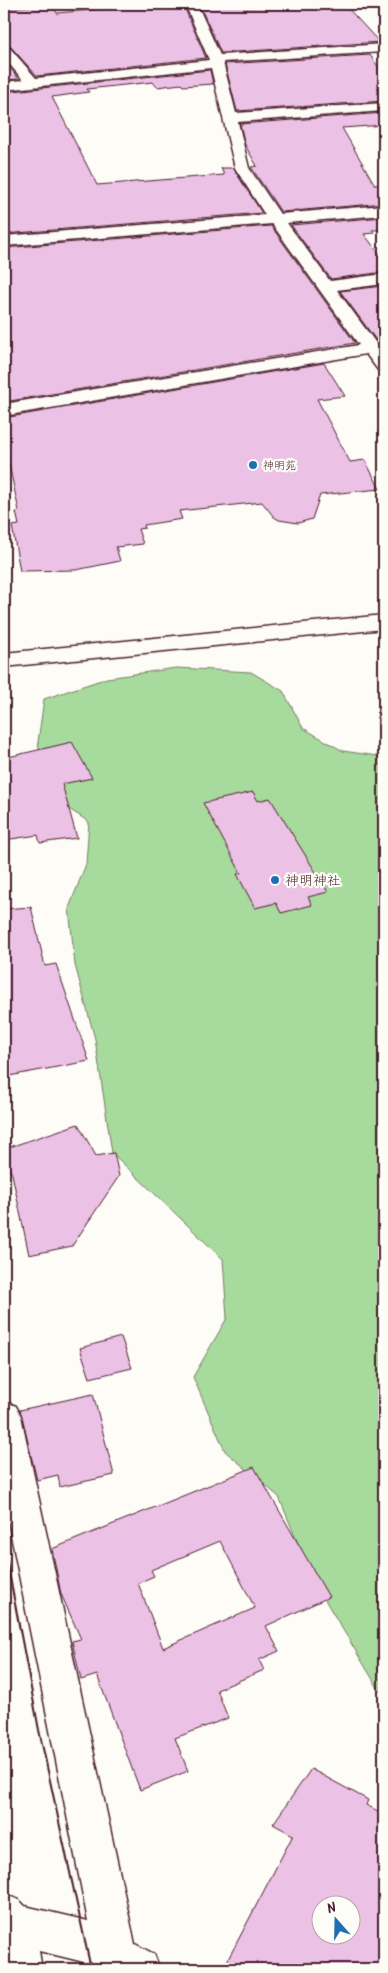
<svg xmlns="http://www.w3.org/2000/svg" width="388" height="1973" font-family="Kalam,'Klee One',sans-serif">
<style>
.green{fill:#a7da9d;stroke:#787c64}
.building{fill:#ecc1e6;stroke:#4a1f2b;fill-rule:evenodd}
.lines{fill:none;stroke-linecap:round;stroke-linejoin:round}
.minor-casing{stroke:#4a1f2b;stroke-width:3}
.tertiary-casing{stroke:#4a1f2b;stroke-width:3}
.minor{fill:#fdfcf7;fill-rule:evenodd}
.tertiary{fill:#fdfcf7;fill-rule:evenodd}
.tram{stroke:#4a1f2b;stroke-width:2}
.poi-dot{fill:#1f6fb2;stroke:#fdfcf7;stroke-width:2}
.labels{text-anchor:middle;stroke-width:4.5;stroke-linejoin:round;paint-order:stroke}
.far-poi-label{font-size:11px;fill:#4a1f2b;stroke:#fdfcf7;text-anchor:start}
.poi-label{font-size:14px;fill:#4a1f2b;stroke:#fdfcf7;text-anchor:start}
</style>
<rect width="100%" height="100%" fill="#fdfcf7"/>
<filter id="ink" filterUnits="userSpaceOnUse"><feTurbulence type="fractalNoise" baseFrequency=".02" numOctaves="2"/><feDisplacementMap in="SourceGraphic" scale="10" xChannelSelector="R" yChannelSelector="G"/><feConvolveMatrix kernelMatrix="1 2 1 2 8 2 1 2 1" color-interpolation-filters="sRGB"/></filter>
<g filter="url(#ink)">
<path class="green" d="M176 668 251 672 283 691 303 728 343 751 384 757V1698L313 1580 279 1497 225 1451 193 1377 227 1318 223 1259 112 1153 95 1039 75 965 69 908 86 864 89 822 46 794 38 742 44 699 107 678Z"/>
<path class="building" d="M52 4 57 13 158 4H183L206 58 37 76 10 46 4 44V8Z
M199 4H242L244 7 344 4 379 42 221 53Z
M370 55 384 75V101L237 111 225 64Z
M4 61 19 79 4 80Z
M210 70 213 84 183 86 181 84 157 87 153 82 87 89 89 92 52 97 97 185 224 175 221 168H233L262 213 4 234V92Z
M384 113V125L342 128 375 185 384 184V203L281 212 251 167 257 166 245 145 240 124Z
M384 217V230H372L374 233 364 234 384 260V272L331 279 291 225Z
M271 226 355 343 4 402V248Z
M384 286V339L376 340 340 291Z
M324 363 345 396 317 399 350 462 365 460 380 489 320 495 312 519 298 523 279 520 274 517 262 502 179 511 182 519 144 525 145 528 138 529 143 544 116 547 120 561 76 570 20 571 12 526 19 525 16 512 19 511 4 441V418Z
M72 742 92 778 62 784 77 838 40 843 38 835 4 840V758Z
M253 792 258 801 270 798 328 892 308 897 312 905 281 913 276 903 255 908 237 874 241 873 203 803Z
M31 907 45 966 56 964 89 1061 4 1077V909Z
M78 1124 96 1156 114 1153 119 1176 72 1246 29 1255 12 1174 4 1158V1149Z
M121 1337 132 1368 90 1378 80 1348Z
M93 1394 114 1475 60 1487 58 1475 37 1480 20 1410Z
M254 1467 329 1597 266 1626 279 1651 259 1660 264 1670 217 1690 228 1718 175 1738 188 1771 140 1790 97 1675 81 1680 72 1641 81 1639 61 1594 52 1549ZM220 1541 255 1608 163 1648 138 1583 154 1576 151 1570Z
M311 1769 368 1800 366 1805 384 1814V1957L379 1969H223L293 1835 273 1824ZM320 1906H350V1936H320Z"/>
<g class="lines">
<g class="minor-casing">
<path id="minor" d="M185 4H197L220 55 384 44V52L223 62 236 113 384 103V111L238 122 249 168 280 214 384 205V215L287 223 330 281 384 274V284L337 290 384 354V371L378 370 366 354 4 416V404L359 345 272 224 4 246V236L265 215 235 168 211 68 4 90V82L23 80 4 58V46L9 47 36 78 209 60Z
M4 1401 16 1406 21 1416 135 1944 154 1954 160 1969H96L80 1961 39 1951 42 1969H4V1894L19 1900 25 1906 88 1921 4 1500Z"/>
</g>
<g class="tertiary-casing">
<path id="tertiary" d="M384 615V629L4 667V653Z"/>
</g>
<use href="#minor" class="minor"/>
<use href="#tertiary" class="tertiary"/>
<path class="tram" d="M4 1546 39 1730 91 1969"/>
</g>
</g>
<g class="poi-dot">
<circle cx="253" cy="465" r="5"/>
<circle cx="275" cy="880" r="5"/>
</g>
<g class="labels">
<g class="far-poi-label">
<text x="263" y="469">神明苑</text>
</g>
<g class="poi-label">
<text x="285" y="885">神明神社</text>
</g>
</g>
<rect width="388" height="1973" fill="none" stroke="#fdfcf7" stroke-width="20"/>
<rect x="10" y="10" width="368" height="1953" fill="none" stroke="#4a1f2b" stroke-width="2" filter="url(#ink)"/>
<g transform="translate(336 1920) rotate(340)"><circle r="24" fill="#fdfcf7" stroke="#b5a4a5"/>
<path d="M0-4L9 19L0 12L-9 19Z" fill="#1f6fb2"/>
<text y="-8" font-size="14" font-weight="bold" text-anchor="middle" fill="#4a1f2b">N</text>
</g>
</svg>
